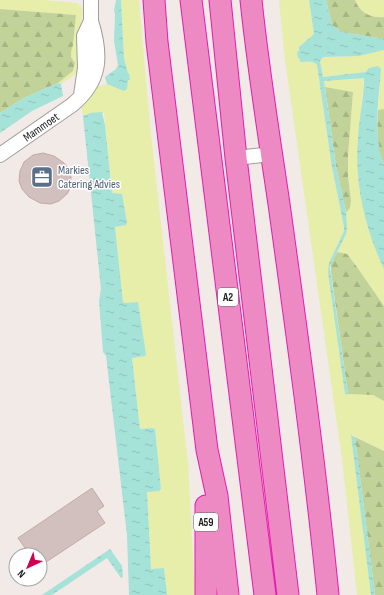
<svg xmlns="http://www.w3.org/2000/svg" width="384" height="595" font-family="'Sofia Sans Condensed',sans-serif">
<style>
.grass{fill:#e6eeaa}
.forest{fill:url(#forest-firs)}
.water{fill:url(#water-ripples)}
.building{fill:#d2c0bf;stroke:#c4a9a8}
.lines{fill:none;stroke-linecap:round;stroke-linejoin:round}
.minor-casing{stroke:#9e9e9e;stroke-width:16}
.highway-casing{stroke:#e71cb1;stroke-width:23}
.minor{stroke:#fff;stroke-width:14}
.highway{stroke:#ed8ac3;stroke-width:21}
.labels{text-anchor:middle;stroke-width:3;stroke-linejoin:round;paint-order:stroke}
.shield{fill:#fff;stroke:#646464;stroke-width:1}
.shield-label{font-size:11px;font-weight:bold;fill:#212121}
.street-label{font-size:12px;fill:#212121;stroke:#fff}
.service-label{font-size:12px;fill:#4e5e75;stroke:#fff;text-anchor:start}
</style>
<defs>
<pattern id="forest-firs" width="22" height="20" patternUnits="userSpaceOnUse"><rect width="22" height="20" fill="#c1d399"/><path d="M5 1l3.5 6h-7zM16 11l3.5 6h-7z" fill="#a6b584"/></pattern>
<pattern id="water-ripples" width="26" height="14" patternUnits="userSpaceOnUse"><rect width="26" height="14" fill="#a5e2d8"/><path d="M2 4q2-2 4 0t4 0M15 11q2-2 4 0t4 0" fill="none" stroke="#8ec2b9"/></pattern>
</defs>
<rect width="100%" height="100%" fill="#f2eae7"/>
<path class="grass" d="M0 0H43L65 2 77 3 83 9 80 30 79 72 61 84 58 83 73 71 75 67V63L71 57V52L73 45 76 15 0 9Z
M121 0H139L150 126 188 464 195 595H167L164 568 151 569 147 491H159L161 489 155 429 153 428 140 429 132 358 145 356 146 354 137 302 125 303 123 302 115 227 126 225 122 194 112 193 104 113H90L83 116 82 110 80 106 95 87 107 84 124 91 128 79 130 80 129 73H128L124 59Z
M279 0H309L314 34 299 47V52H297L298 58 300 59V62C306 62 313 60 317 65L332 167 344 227V231L329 263 347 395 348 394 373 395 384 401V451L352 435 371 595H357L342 459 284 53Z
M355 0H384V17C372 19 359 12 355 0Z
M384 50V109L378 110 381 70 378 66 369 68 366 72 323 77 320 61 323 57H342Z
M364 77 358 139V177L367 225 384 269V306L357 267 347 254 337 252 346 234V212L350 208 351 201 348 176V155L353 92 325 87 324 81Z"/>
<path class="forest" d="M326 0H355C359 12 372 19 384 17V39L342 32 332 25Z
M0 9 76 15 73 45 71 52V57L75 63 73 71 58 83 24 98 0 113Z
M325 87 353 92 348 155V176L351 201 350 208 346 212 336 166Z
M384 109V164C376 147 377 128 378 110Z
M337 252 347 254 357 267 384 306V401L373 395 348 394 331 272V264Z
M355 437 384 451V595H375Z"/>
<path class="water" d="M116 0H121L124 59 128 73H129L130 80H128L127 89 124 91 107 84 105 77 116 69 118 65 114 41 115 14 114 10Z
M309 0H326L332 25 342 32 384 39V50L359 56 323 57 320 61 323 77 366 72 369 68 378 66 381 69C379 100 372 136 384 164V269C365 229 354 183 358 138 359 118 364 98 364 78L324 81 336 166 346 212 347 228 346 234 331 264 330 268 348 394 347 395 345 394 328 272 329 263 344 231V227L332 167 317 65C313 60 306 62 300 62V59L298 58 297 52 299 51V47L314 34Z
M58 83 61 84 63 96 32 111 0 133V113L24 98Z
M102 112 105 125 112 193 122 194 127 223 126 225 115 227 123 302 125 303 138 302 146 354 145 356 132 358 140 429 153 428 155 429 161 489 159 491 147 492 151 569 164 568 167 595H129L127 535 106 356 103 352 99 301 101 289 83 116 90 113Z
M351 435 355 437 375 595H371Z
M110 549 122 566 123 577 121 578 107 558 52 595H42Z"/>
<path class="building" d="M43 153 54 156 64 163 68 168 71 176V187L67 194 59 201 51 204 40 203 29 197 22 189 19 181 20 171 24 162 33 155Z
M92 488 104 506 97 511 105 523 40 566V555H30L18 538Z"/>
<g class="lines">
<g class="minor-casing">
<path id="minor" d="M81 95 85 68 84 36 91 21V0
M0 155 72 105C101 81 102 56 91 21
M236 158 272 154"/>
</g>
<g class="highway-casing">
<path id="highway" d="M154 0 157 42 207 450 217 496 228 595
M191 0 265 595
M220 0 236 158 288 595
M251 0C258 68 269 136 279 204 297 334 315 464 328 595
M206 595V506"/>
</g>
<use href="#minor" class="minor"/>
<use href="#highway" class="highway"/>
</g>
<defs>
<g id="office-square" transform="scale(1.15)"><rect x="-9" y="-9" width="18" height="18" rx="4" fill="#5c6f8a" stroke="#fff"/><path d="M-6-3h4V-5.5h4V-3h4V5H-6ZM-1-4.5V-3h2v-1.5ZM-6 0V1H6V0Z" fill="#fff"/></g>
</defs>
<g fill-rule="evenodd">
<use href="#office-square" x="42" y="177"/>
</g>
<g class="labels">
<g class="shield">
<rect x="218" y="288" width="20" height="18" rx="3"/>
<rect x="194" y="513" width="24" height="18" rx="3"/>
</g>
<g class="shield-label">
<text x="228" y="301">A2</text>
<text x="206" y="526">A59</text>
</g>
<g class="street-label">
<text transform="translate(41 127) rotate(-35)" y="4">Mammoet</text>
</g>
<g class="service-label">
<text x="58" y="174">Markies<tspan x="58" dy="14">Catering Advies</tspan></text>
</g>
</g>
<g transform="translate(28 567) rotate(224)"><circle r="19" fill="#ffffff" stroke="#a6a6a6"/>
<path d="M0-3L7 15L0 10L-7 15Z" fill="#d10052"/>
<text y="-6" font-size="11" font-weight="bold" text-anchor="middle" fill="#212121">N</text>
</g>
</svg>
